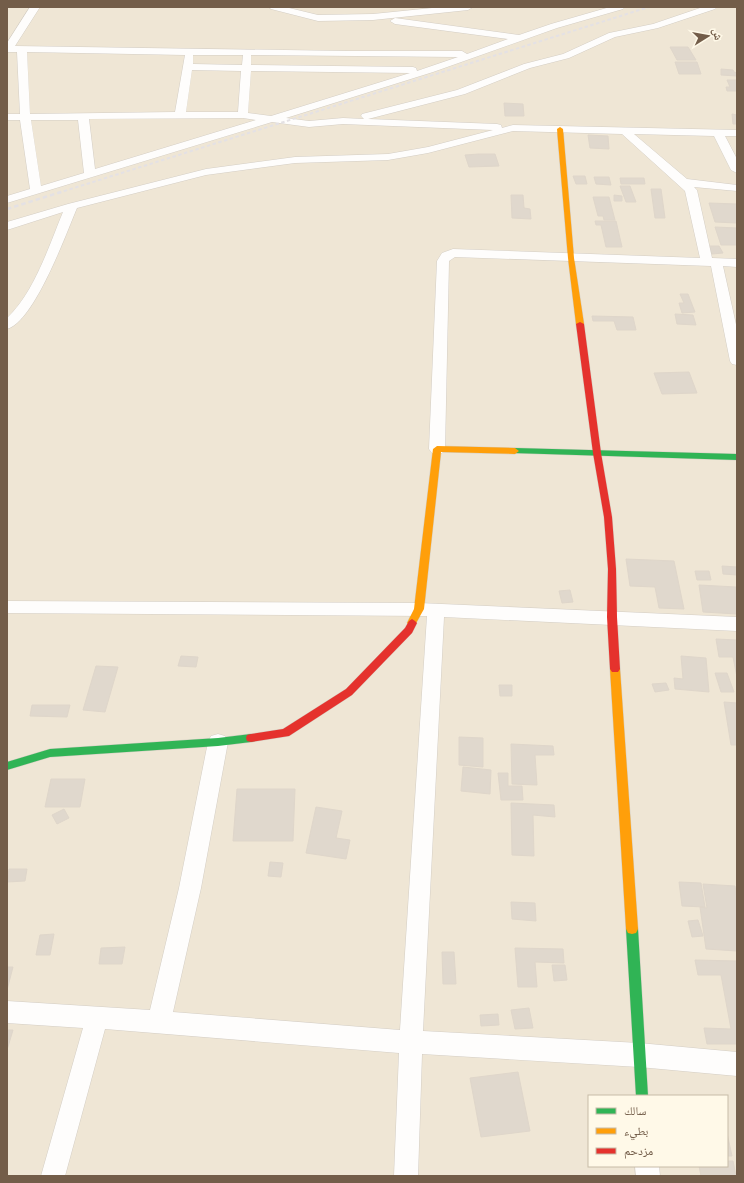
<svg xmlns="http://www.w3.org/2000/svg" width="744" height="1183" font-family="'Golos Text','Noto Naskh Arabic',sans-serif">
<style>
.residential{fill:#efe6d5;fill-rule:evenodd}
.building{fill:#e0d8cd;stroke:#dfd6ca}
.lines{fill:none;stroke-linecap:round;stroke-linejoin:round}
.street-casing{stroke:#d4cec5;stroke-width:1}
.fast-casing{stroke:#d4cec3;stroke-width:1}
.slow-casing{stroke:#d4cec3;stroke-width:1}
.jam-casing{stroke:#d4cec3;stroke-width:1}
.street{fill:#fefdfc;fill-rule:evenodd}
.fast{fill:#30b455;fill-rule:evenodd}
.slow{fill:#ff9f0a;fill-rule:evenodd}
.jam{fill:#e5322d;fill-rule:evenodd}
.rail-far1{stroke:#e4e1e4;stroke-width:2;stroke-dasharray:3.5 2.5;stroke-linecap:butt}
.rail{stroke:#e4e1e4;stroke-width:2.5;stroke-dasharray:4.5 3;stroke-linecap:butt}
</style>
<rect width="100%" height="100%" fill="#f6f2e8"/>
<path class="residential" d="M7 7H737V1176H7ZM589 1096H727V1166H589Z"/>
<path class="building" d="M670 47H688L696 60H677Z
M675 62H697L701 74H679Z
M721 69 733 70 734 72 737 73V76L721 75Z
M727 80H737V91H727L726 87H730Z
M504 103 523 104 524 116H505Z
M732 114 737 115V124H733Z
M588 135 608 136 609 149 590 148Z
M479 154H495L499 166 469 167 465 155Z
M573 176H585L587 184H576Z
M594 177H609L611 185 596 184Z
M620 178H644L645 184H621Z
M620 186H630L636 202H626Z
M651 189H661L665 218H655Z
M511 195H523L524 208 530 209 531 219 512 218Z
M614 195 622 196V201H614Z
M593 197H609L615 220H604L603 216H598Z
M709 203 737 204V223L715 222Z
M595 221H616L622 247H606L601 225H596Z
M715 227 737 228V245H721Z
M708 246H719L723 253 712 254Z
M680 294H688L695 312 682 313 679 303H684Z
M675 314 693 315 696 325 677 324Z
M592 316 633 317 636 330H617L614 321H593Z
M689 372 697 393 662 394 654 373Z
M626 559 674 561 684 609 659 608 655 587 630 586Z
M722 566 737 567V575L723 574Z
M695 571H709L711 580H697Z
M699 585 736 587 737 614 703 612Z
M570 590 573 602 562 603 559 591Z
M716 639 737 640V677L733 657H719Z
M181 656 198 657 196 667 178 666Z
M681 656 706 658 709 692 675 689 674 678 683 679Z
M96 666 118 667 105 712 83 710Z
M715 673H727L734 692H721Z
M666 683 669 690 655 692 652 684Z
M499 685H512V696H500Z
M724 702 737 703V745H731Z
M32 705H70L67 717 30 716Z
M459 737 483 738V767L459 765Z
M511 744 553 746 554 755H535L537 785 512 784Z
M463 767 491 770 490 794 461 791Z
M498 773H508V786H522L523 800H501Z
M51 779H85L80 807H45Z
M237 789H295L293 841H233Z
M511 803 554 805 555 817 533 815 534 856 512 855Z
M316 807 342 811 336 838 350 840 346 859 306 853Z
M64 809 69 818 57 824 52 815Z
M270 862 283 863 281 877 268 876Z
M9 869H27L25 881 7 882Z
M679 882 701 883 705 907 682 906Z
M703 884 735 886 737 898V951L706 949 700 907 707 908Z
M511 902 535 903 536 921 512 919Z
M698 920 703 936 692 937 688 921Z
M54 934 50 955H36L40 935Z
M125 947 122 964H99L101 948Z
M515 948 563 949 564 963 535 962 537 987H518Z
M442 952H454L456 984H443Z
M695 960 737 961V1044H707L704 1028 731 1029 721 975H698Z
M552 965H565L567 980 554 981Z
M7 967H13L7 990Z
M529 1008 533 1028 515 1029 511 1010Z
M498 1014 499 1025 481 1026 480 1015Z
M7 1030H13L7 1050Z
M518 1072 530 1131 481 1137 470 1078Z
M727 1133 732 1156H727Z
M727 1161H733L736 1176H701L699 1166H727Z"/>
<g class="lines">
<g class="street-casing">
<path id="street" d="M30 7H40L15 46 347 51H462L467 54 508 39 395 24 390 21 395 18 519 35 551 24 610 7H625L623 9 557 28 433 72 286 118 309 121 343 118 364 119 361 116 362 114 457 90 524 64 563 54 609 33 653 24 703 7H717L715 9 658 28 615 37 569 58 530 68 465 94 368 119 497 124 501 125 502 128 513 125 737 130V136H725L737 159V173L731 170 714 136 634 134 687 179 737 185V191L694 187 697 190 712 258 737 259V267L723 266 737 329V365L732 364 730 361 711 266 455 257 449 261 445 449 442 453 437 454 432 453 429 449 437 261 442 253 453 249 700 258 685 191 622 134 513 131 428 153 388 160 295 163 206 175 77 208C66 234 34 322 7 329V318C34 293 49 246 63 212L7 230V222L68 204 206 169 295 157 388 154 428 147 493 130 343 124 309 127 272 122 7 203V196L30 189 20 120H7V114H20L17 52H7V43ZM27 52 185 55 175 112 30 114ZM193 55H243L242 65 193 64ZM251 55 458 57 417 71 416 68 413 67 251 65ZM192 70 241 71 238 112H186ZM251 71 410 73 271 116 248 113ZM243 118 256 120 95 169 89 119ZM31 120H78L84 173 41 186Z
M269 7H285L318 15 373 14 442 7H473L468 10 373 20 318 21 271 9Z
M7 601 419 603 737 617V631L444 617 423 1031 639 1043 737 1052V1076L639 1067 422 1054 418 1176H394L399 1053 105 1029 65 1176H41L83 1028 7 1023V1001L150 1010 179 888 208 742 211 736 218 734 225 736 228 742 201 888 173 1012 400 1030 427 616 7 613Z
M635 1166H659L660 1176H636Z"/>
</g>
<g class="fast-casing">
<path id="fast" d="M515 448 737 454V460L512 453 511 451Z
M251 734 255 735 256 738 255 741 251 742 218 746 50 757 7 770V762L50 749 218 738Z
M632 924 636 925 638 929 648 1096H636L626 929 628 925Z"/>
</g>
<g class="slow-casing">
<path id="slow" d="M560 127 563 129 574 258 584 324 580 326 576 324 568 258 557 129Z
M437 446 515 448 519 451 515 454 441 452 424 609 415 625H409L407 623 414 609 433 449Z
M615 665 618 666 620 669 638 929 636 933 632 934 628 933 626 929 610 669 612 666Z"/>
</g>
<g class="jam-casing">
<path id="jam" d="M580 322 584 324 601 453 612 517 616 569 617 617 620 669 618 672H612L610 669 607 617 608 569 604 517 593 453 576 324Z
M412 619 415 621 417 623 412 633 352 695 289 736 251 742 247 741 246 738 247 735 251 734 283 729 346 689 405 628 409 621Z"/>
</g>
<use href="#street" class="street"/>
<use href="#fast" class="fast"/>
<use href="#slow" class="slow"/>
<use href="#jam" class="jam"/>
<path class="rail-far1" d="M58 193 649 7"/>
<path class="rail" d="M7 209 61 192"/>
</g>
<rect width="744" height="1183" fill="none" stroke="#735d49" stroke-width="16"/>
<rect x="588" y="1095" width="140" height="72" fill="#fff9e8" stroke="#c7bba8"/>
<rect x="596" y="1108" width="20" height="6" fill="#30b455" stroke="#c7bba8"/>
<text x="624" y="1115" font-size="12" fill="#735d49">سالك</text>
<rect x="596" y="1128" width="20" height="6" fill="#ff9f0a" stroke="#c7bba8"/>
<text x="624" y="1135" font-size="12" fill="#735d49">بطيء</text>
<rect x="596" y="1148" width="20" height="6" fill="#e5322d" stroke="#c7bba8"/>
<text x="624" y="1155" font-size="12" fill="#735d49">مزدحم</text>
<g transform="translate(708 36) rotate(79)" stroke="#fff9e8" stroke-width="3" paint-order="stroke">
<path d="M0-3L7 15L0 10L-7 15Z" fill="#735d49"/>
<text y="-6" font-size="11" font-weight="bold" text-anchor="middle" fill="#735d49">ش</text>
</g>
</svg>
